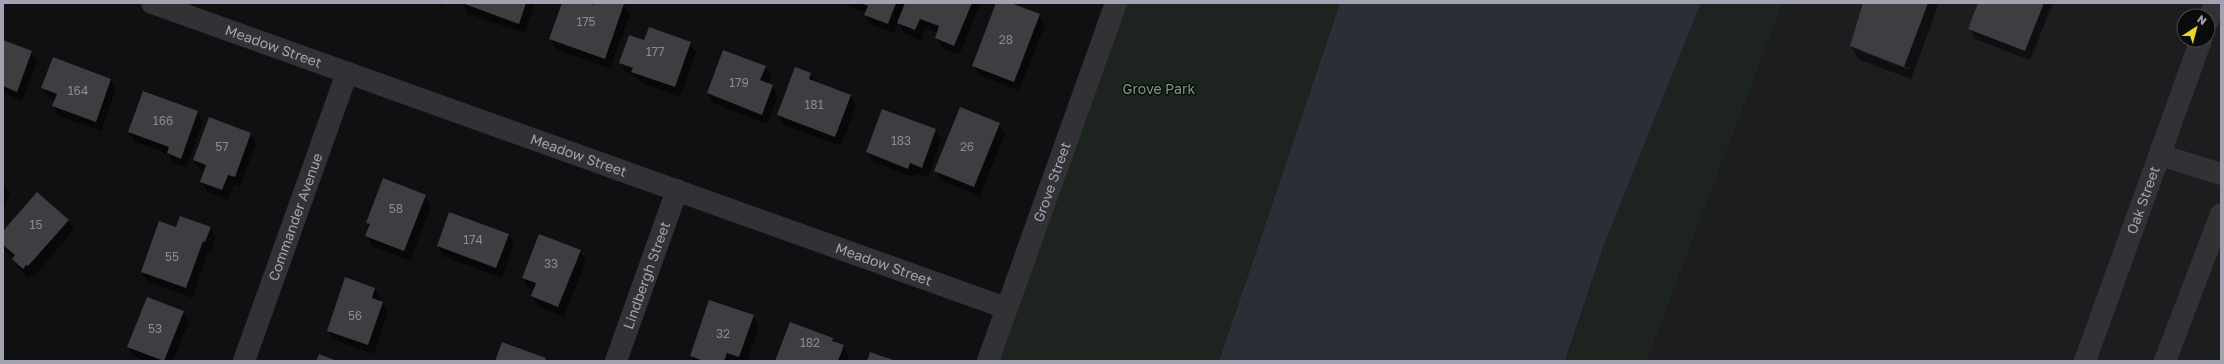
<svg xmlns="http://www.w3.org/2000/svg" width="2224" height="364" font-family="'Golos Text',sans-serif">
<style>
.built{fill:#1d1c1e;fill-rule:evenodd}
.green{fill:#1d241f}
.water{fill:#292e37}
.shadow{fill:#0007;fill-rule:evenodd}
.building{fill:#3d3d42}
.lines{fill:none;stroke-linecap:round;stroke-linejoin:round}
.minor{stroke:#323136;stroke-width:22}
.labels{text-anchor:middle;stroke-width:3;stroke-linejoin:round;paint-order:stroke}
.number-label{font-size:12px;fill:#898a96}
.street-label{font-size:14px;fill:#a2a3b2;stroke:#0b0b0c}
.park-label{font-size:14px;fill:#799d82;stroke:#0b0b0c}
</style>
<rect width="100%" height="100%" fill="#101012"/>
<path class="built" d="M1783 3H2221V361H1647ZM2184 16H2208V40H2184Z"/>
<path class="green" d="M1116 3H1340L1219 361H988Z
M1701 3H1783L1647 361H1565L1603 248Z"/>
<path class="water" d="M1340 3H1701L1603 248 1565 361H1219Z"/>
<path class="shadow" d="M432 3H443L442 7Z
M463 3H535L525 33 468 14Z
M563 3H585L595 7 596 3H619L624 5 630 15 610 69 556 49 550 39Z
M841 3H981L959 55 942 48 936 38 938 33 925 28 921 40 904 33 898 22 894 33 871 25 865 15 866 13Z
M997 3H1008L1039 15 1045 25 1019 91 979 75 973 65Z
M1865 3H1939L1911 79 1858 59 1851 46ZM1860 49 1909 68V70L1860 51Z
M1979 3H2053L2030 60 1975 39 1970 29Z
M3 41 32 52 37 62 22 101 3 93Z
M644 41 690 43 696 53 680 97 638 81 635 76 626 72 620 63Z
M724 51 765 67 771 77 768 84 773 86 778 96 767 124 713 103 708 93Z
M53 59 111 80 116 90 101 131 59 116 53 106 56 101 48 98 43 88Z
M810 74 815 82 850 95 856 105 841 146 784 125 778 115Z
M197 112 203 122 186 168 173 163 168 154 135 142 129 132Z
M999 124 1005 134 980 196 941 180 936 171Z
M935 130 941 140 928 177 915 173 914 178 873 162 867 152Z
M251 134 256 144 240 187 234 184 228 200 207 192 201 182 205 172 200 170 194 160Z
M3 182 10 193 3 210Z
M425 196 431 206 410 261 372 246 367 236 370 228 367 223Z
M450 213 509 234 514 244 502 278 443 256 438 246Z
M68 220 74 230 34 276 32 274 29 278 19 269 14 258 3 249V233Z
M210 228 216 238 211 252 208 251 192 298 148 282 142 272 176 229Z
M580 251 586 261 564 317 538 306 532 296 534 290 528 288 523 278Z
M375 289 380 298 379 301 382 302 388 312 374 354 334 340 328 330Z
M183 312 189 321 173 361H146L134 357 128 347Z
M753 316 759 326 747 361H694L691 356Z
M832 339 834 342 843 346 849 355 847 361H776Z"/>
<path class="building" d="M462 3H526L519 24Z
M562 3H588L594 5 595 3 624 4 605 59 549 39Z
M860 3H896L888 24 864 15 868 6Z
M905 3H972L954 46 935 38 939 26 920 19 915 30 897 23Z
M996 3H1011L1040 14 1014 82 972 66Z
M1863 3H1928L1904 67 1850 46Z
M1978 3H2044L2025 51 1968 29Z
M649 27 691 42 675 87 631 72 633 68 619 63 629 35 644 40Z
M3 40 32 51 17 92 3 86Z
M723 50 766 66 760 80 773 85 762 115 707 93Z
M53 57 111 79 96 122 52 106 57 94 41 88Z
M795 67 811 73 809 79 851 95 835 137 777 115Z
M143 91 198 111 181 159 167 153 169 147 128 132Z
M960 107 1000 123 974 187 934 171Z
M882 109 936 129 922 168 910 163 908 169 866 152Z
M209 117 251 133 235 177 228 175 222 190 200 182 206 165 193 160Z
M383 178 426 195 404 251 365 236 370 224 366 223Z
M37 192 69 220 28 266 26 265 23 269 12 259 15 255 3 245V231Z
M449 212 509 234 496 268 437 246Z
M180 216 211 227 205 242 203 241 186 288 141 272 159 221 176 227Z
M539 234 581 250 558 307 531 296 536 283 522 278Z
M345 277 375 288 372 298 383 302 368 345 327 331Z
M147 297 184 311 164 361 127 347Z
M709 300 754 315 739 357 727 353 724 361H704L690 356Z
M790 322 833 338 832 341 844 345 838 361H775Z
M502 342 546 358 545 361H495Z
M870 352 896 361H867Z
M319 354 337 361H316Z"/>
<g class="lines">
<g class="minor">
<path id="s1" d="M152 3 1006 308"/>
<path d="M2208 21 2215 3"/>
<path d="M2160 155 2221 174"/>
<path id="s2" d="M244 361 347 73"/>
<path id="s3" d="M616 361 677 190"/>
<path id="s4" d="M988 361 1116 3"/>
<path id="s5" d="M2085 361 2201 40"/>
<path d="M2165 361 2221 214"/>
</g>
</g>
<g class="labels">
<g class="number-label">
<text x="586" y="26">175</text>
<text x="1006" y="44">28</text>
<text x="655" y="56">177</text>
<text x="739" y="87">179</text>
<text x="78" y="95">164</text>
<text x="814" y="109">181</text>
<text x="163" y="125">166</text>
<text x="901" y="145">183</text>
<text x="222" y="151">57</text>
<text x="967" y="151">26</text>
<text x="396" y="213">58</text>
<text x="36" y="229">15</text>
<text x="473" y="244">174</text>
<text x="172" y="261">55</text>
<text x="551" y="268">33</text>
<text x="355" y="320">56</text>
<text x="155" y="333">53</text>
<text x="723" y="338">32</text>
<text x="810" y="347">182</text>
</g>
<g class="street-label">
<text dy="5" stroke="none"><textPath href="#s1" startOffset="129">Meadow Street</textPath></text>
<text dy="5" stroke="none"><textPath href="#s1" startOffset="453">Meadow Street</textPath></text>
<text dy="5" stroke="none"><textPath href="#s4" startOffset="190">Grove Street</textPath></text>
<text dy="5" stroke="none"><textPath href="#s5" startOffset="171">Oak Street</textPath></text>
<text dy="5" stroke="none"><textPath href="#s2" startOffset="153">Commander Avenue</textPath></text>
<text dy="5" stroke="none"><textPath href="#s1" startOffset="777">Meadow Street</textPath></text>
<text dy="5" stroke="none"><textPath href="#s3" startOffset="91">Lindbergh Street</textPath></text>
</g>
<g class="park-label">
<text x="1159" y="94">Grove Park</text>
</g>
</g>
<rect width="2224" height="364" fill="none" stroke="#a2a3b2" stroke-width="8"/>
<g transform="translate(2196 28) rotate(36)"><circle r="19" fill="#0b0b0c" stroke="#47484e"/>
<path d="M0-3L7 15L0 10L-7 15Z" fill="#ecd42d"/>
<text y="-6" font-size="11" font-weight="bold" text-anchor="middle" fill="#a2a3b2">N</text>
</g>
</svg>
